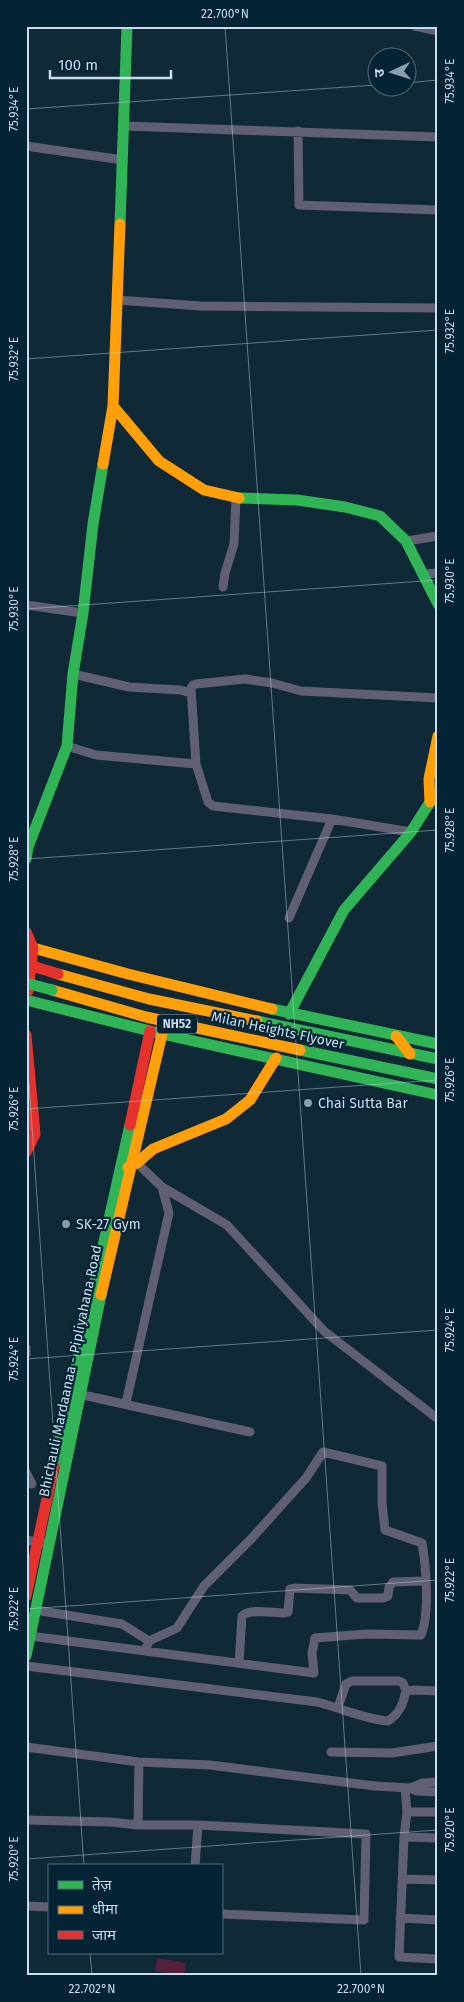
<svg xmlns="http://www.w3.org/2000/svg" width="464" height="2002" font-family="'Fira Sans','Noto Sans Devanagari',sans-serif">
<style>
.pitch{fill:#561f3b}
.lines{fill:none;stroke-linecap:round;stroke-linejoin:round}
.street{stroke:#615f74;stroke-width:9}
.fast{stroke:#30b455;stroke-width:11}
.slow{stroke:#ff9f0a;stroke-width:11}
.jam{stroke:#e5322d;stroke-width:11}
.fast-bridge{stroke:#30b455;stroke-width:11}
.jam-bridge{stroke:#e5322d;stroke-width:11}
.ticks{fill:none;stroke:#c7ddeb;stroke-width:1;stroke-opacity:0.45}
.poi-dot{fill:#879eac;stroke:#042436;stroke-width:2}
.labels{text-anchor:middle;stroke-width:4.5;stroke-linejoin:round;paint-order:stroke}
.shield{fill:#042436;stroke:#8ca6b5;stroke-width:1}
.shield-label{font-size:12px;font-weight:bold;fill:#c7ddeb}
.street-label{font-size:14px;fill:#c7ddeb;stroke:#042436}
.poi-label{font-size:14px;fill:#c7ddeb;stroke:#042436;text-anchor:start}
.neatline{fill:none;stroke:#c7ddeb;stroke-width:2}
.ticks-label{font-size:12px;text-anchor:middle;fill:#c7ddeb}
</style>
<rect width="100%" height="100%" fill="#102936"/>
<path class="pitch" d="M157 1958 186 1963 184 1976 155 1971Z"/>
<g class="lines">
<path class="street" d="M415 26 438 31
M124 126 438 137
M298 131 299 205 438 210
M26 146 123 160
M117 300 200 306 438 308
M406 541 438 536
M423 574 438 573
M223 587 225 573 234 544 236 498
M26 605 83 613
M73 674 129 687 180 690 191 693
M67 746 96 755 196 764
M411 832 332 819 213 806 208 802 196 764 191 688 193 685 196 684 245 679 272 683 301 691 438 698
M289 918 332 819
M137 1163 162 1187 227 1225 324 1331 438 1419
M26 1348V1354
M74 1393 250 1432
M126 1403 169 1213 162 1187
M26 1472 32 1484
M26 1540 44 1543
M35 1610 122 1624 149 1641
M30 1636 314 1673 312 1653 315 1638 366 1634 421 1635C430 1614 426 1566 422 1543L385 1530 382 1503V1466L323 1452 306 1478 252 1538 204 1586 177 1628 149 1641 145 1651
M239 1663 242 1616C250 1608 273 1613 284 1613L288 1612 290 1589 294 1588 350 1590 357 1598H383L388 1596 389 1587 393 1582 424 1581
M26 1666 317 1702C341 1708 363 1719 388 1721 400 1713 403 1704 406 1691
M338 1707 346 1684 352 1681H399L403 1683 406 1691 415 1690 438 1691
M26 1747 139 1762 210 1765 375 1786 410 1788 423 1783 438 1782
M331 1752 392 1753 438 1746
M405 1788 407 1812
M410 1788 417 1791 438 1792
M438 1812H407L404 1837 399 1957 438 1959
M26 1820 111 1822 138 1825H198L366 1834 364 1920 221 1914
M138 1825 139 1762
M404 1837 438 1838
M195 1866 198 1825
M402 1879 438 1880
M26 1906 49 1907
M400 1918 438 1920"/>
<path class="fast" d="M120 224 127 26
M239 498 297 500 345 507 380 516 406 541 438 604
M26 859 28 847 67 746 73 674 83 613 93 524 103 464
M26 1000 162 1034 438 1095
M272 1009 438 1044
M289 1014 344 910 411 832 430 802 438 796
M257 1021 438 1059
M300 1050 438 1079
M54 1466 130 1125
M26 1656 101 1295"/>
<path class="slow" d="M113 406 159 461 204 490 239 498
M103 464 113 406 120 224
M430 802 429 779 438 736
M26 946 128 974 272 1009
M58 974 149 999 257 1021
M52 990 146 1017 300 1050
M396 1036 410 1054
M128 1167 137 1163 153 1149 226 1119 250 1100 276 1058
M101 1295 162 1034"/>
<path class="jam" d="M26 932 33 948 28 991
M26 1035 35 1134 26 1152
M130 1125 150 1031
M26 1596 54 1466"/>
<path class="fast-bridge" d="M26 983 52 990"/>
<path class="jam-bridge" d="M26 964 58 974"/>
</g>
<path class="ticks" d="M225 26 361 1976M406 83 438 80M26 109 376 85M26 359 438 330M26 609 438 580M26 859 438 830M26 1041 84 1866M26 1109 438 1080M26 1359 438 1330M26 1609 438 1580M26 1859 438 1830M90 1953 92 1976"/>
<g class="poi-dot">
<circle cx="308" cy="1103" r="5"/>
<circle cx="66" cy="1224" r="5"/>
</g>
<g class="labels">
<rect class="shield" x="157" y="1014.5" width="40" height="19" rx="4"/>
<g class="shield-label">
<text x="177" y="1028">NH52</text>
</g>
<g class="street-label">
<text transform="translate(278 1030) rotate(12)" y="5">Milan Heights Flyover</text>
<text transform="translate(70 1371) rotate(-78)" y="5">Bhichauli Mardaanaa - Pipliyahana Road</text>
</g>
<g class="poi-label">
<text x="318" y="1108">Chai Sutta Bar</text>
<text x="76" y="1229">SK-27 Gym</text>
</g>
</g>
<rect width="464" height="2002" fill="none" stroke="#042436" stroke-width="55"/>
<rect x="48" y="1864" width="175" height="90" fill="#042436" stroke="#526e7e"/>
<rect x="58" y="1881" width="25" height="8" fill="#30b455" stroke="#526e7e"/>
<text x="92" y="1890" font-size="15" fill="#c7ddeb">तेज़</text>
<rect x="58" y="1906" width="25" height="8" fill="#ff9f0a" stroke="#526e7e"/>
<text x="92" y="1914" font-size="15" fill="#c7ddeb">धीमा</text>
<rect x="58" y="1931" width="25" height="8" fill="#e5322d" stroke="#526e7e"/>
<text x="92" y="1940" font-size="15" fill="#c7ddeb">जाम</text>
<g transform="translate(392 72) rotate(266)"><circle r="24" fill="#042436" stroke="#526e7e"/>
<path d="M0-4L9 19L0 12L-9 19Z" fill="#879eac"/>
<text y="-8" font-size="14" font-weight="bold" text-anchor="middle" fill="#c7ddeb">उ</text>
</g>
<path d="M50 70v8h121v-8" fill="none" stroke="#c7ddeb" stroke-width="2.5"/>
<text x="58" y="70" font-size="15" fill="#c7ddeb" stroke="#042436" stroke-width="4" paint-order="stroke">100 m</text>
<rect x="28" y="28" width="408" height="1946" class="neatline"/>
<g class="ticks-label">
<text x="225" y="18">22.700°N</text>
<text transform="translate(450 81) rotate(-90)" y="4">75.934°E</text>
<text transform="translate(14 109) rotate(-90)" y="4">75.934°E</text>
<text transform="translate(450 331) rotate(-90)" y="4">75.932°E</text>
<text transform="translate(14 359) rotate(-90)" y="4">75.932°E</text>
<text transform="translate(450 581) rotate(-90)" y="4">75.930°E</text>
<text transform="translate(14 609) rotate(-90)" y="4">75.930°E</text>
<text transform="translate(450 830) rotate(-90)" y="4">75.928°E</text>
<text transform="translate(14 859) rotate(-90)" y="4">75.928°E</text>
<text transform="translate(450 1080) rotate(-90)" y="4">75.926°E</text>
<text transform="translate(14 1109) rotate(-90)" y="4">75.926°E</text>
<text transform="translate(450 1330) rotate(-90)" y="4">75.924°E</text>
<text transform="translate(14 1359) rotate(-90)" y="4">75.924°E</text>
<text transform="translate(450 1580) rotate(-90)" y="4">75.922°E</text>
<text transform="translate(14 1609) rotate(-90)" y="4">75.922°E</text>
<text transform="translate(450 1830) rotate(-90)" y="4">75.920°E</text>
<text transform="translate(14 1859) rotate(-90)" y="4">75.920°E</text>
<text x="92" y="1993">22.702°N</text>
<text x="361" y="1993">22.700°N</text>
</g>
</svg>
